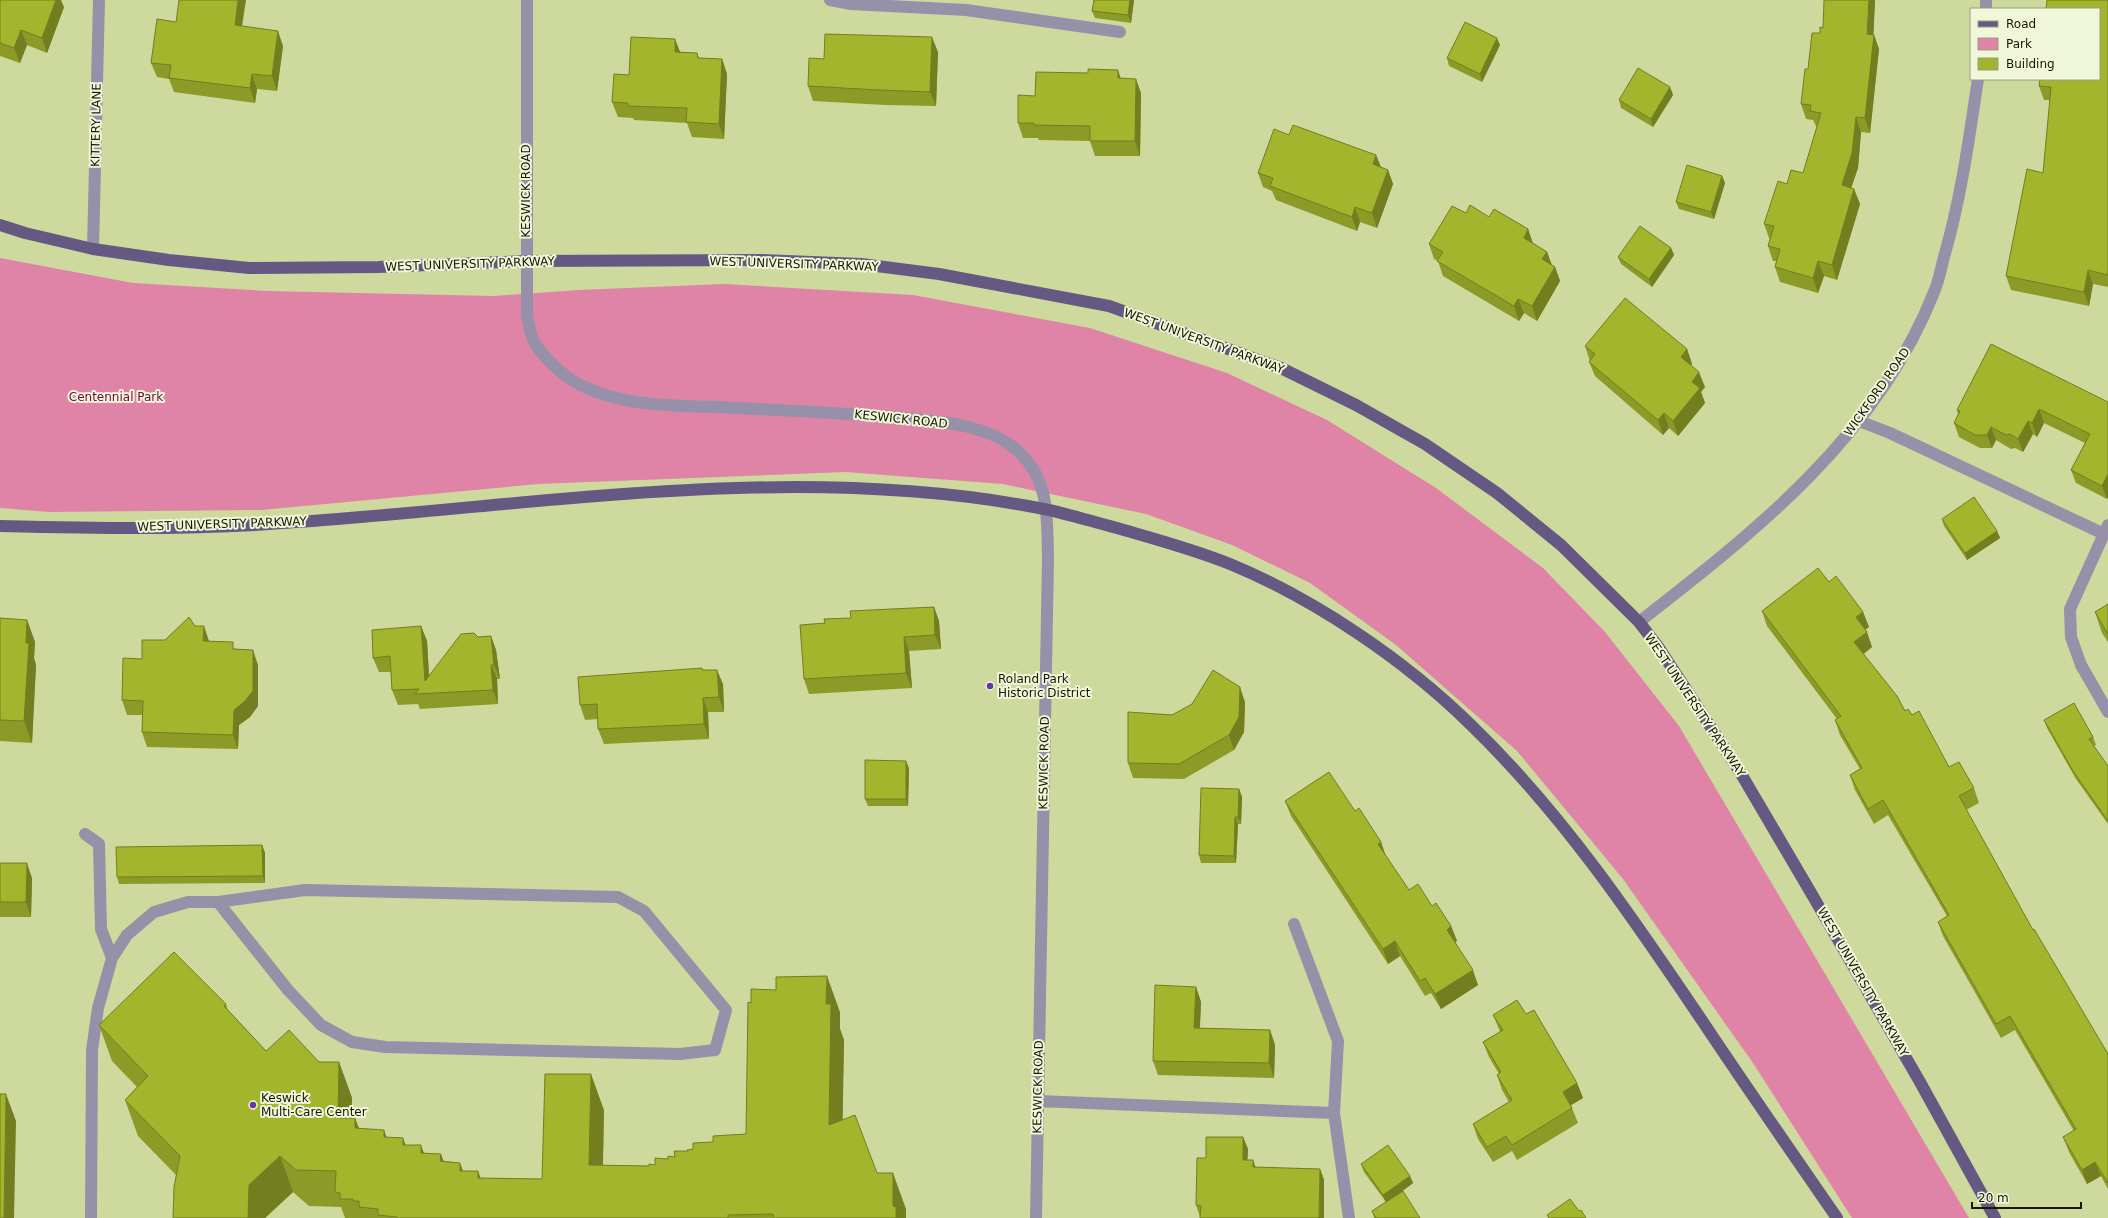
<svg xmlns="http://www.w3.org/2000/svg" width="2108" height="1218" font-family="'DejaVu Sans',sans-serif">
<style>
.park{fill:#df84a6}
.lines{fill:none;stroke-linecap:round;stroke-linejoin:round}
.minor{stroke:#9690a8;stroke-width:12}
.major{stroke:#655983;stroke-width:12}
.wall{fill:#8c9b27}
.shaded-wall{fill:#727e20}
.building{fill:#a3b42d;stroke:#727e20}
.poi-dot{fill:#6435ac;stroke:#f0f7d9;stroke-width:1.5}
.labels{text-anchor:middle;stroke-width:4;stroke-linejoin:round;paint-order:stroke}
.street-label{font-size:12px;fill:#151803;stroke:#f0f7d9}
.park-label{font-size:12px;fill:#740340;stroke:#f0f7d9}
.poi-label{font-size:12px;fill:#151803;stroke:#f0f7d9;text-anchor:start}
</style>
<rect width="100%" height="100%" fill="#ced99d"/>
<path class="park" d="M0 258 133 283 268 291 493 296 579 290 723 284 913 295 1090 328 1227 373 1327 420 1436 488 1543 568 1605 632 1679 726 1969 1218H1852L1753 1063 1623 879 1517 751 1396 645 1310 583 1232 545 1146 514 1003 484 845 472 538 484 261 510 49 512 0 508Z"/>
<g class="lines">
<path class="minor" d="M527 0V315C529 324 530 336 535 344 544 357 561 374 575 382 622 409 684 405 736 408 795 411 854 413 913 419 948 422 995 427 1021 454 1050 482 1047 521 1048 559L1036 1218
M830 0 851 4 966 10 1120 32
M1986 9V0
M93 249 99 0
M1859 421 1890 433 2104 534
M2108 525 2070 609 2071 637 2081 665 2108 712
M1639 622C1756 531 1878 435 1934 292 1939 281 1941 268 1944 257 1961 198 1969 139 1978 79
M85 834 99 844 101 929 112 958
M1294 924 1338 1041 1334 1113 1349 1218
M1038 1101 1334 1113
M91 1218 92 1050 98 1008 112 958 127 935 154 912 188 902H218L305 890 618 897 644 911 726 1010 715 1050 680 1054 385 1047 352 1042 321 1025 288 990 218 902"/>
<path class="major" d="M0 225 25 233 93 249 169 260 249 268 379 267 526 261 762 260 861 264 939 274 1109 306 1281 368 1356 405 1425 444 1497 493 1561 545 1639 622 1659 648 1740 772 1814 898 1920 1082 1995 1218
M0 526C89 528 180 530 270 524 525 508 790 459 1044 509 1069 514 1093 522 1117 528 1155 539 1193 549 1230 564 1315 599 1406 661 1471 725 1562 813 1633 918 1703 1022 1747 1088 1792 1153 1837 1218"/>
</g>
<path class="wall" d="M0 0 64 7 47 53 27 45 20 63 0 56Z
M1134 0 1131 23 1095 18 1092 11Z
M1875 0 1873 34 1874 35 1879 49 1870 133 1861 132 1858 168 1851 188 1854 189 1860 204 1837 280 1824 276 1818 293 1780 282 1775 267 1776 261H1773L1768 246 1770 239 1769 238 1764 224 1787 184 1803 173 1817 126H1816L1813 120 1806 119 1801 104 1808 69 1820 33 1823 28Z
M2108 0V287L2093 284 2089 306 2011 290 2006 276 2043 173 2050 100H2044L2039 86Z
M176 22 242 26 283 46 277 91 257 89 255 103 174 92 169 79 157 77 151 63Z
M1500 45 1482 82 1449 66 1447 58Z
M680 52 697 53 699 58 722 59 727 74 724 139 692 137 687 123 634 120 633 118 618 117 612 102 629 75Z
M938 52 936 106 885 105 813 101 808 86 824 59Z
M1121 78 1141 93 1140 156H1095L1090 141 1039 140 1038 138H1023L1018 123 1035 96Z
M1670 87 1673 95 1653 127 1621 108 1619 100Z
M1289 135 1376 155 1381 167 1388 170 1393 184 1377 228 1360 222 1357 231 1276 200 1272 191 1263 187 1258 173Z
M1722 176 1725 183 1714 219 1679 209 1676 202Z
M1466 213 1489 217 1528 229 1533 243 1547 252 1552 265 1555 267 1560 281 1537 321 1524 313 1519 321 1443 276 1438 261 1434 259 1429 244Z
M1671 248 1674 255 1652 287 1621 264 1618 257Z
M1585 346 1687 349 1692 364 1691 365 1705 387 1701 392 1705 403 1678 436 1669 428 1663 435 1595 376 1589 362 1590 361Z
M2108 402V497L2107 499 2076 483 2071 470 2085 443 2044 423 2037 437 2033 434 2023 452 2015 448 2011 449 1996 440 1992 448H1980L1959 437 1954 423 1958 414 1957 410Z
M1942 519 1997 531 2000 538 1967 560 1944 526Z
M1829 582 1863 612 1869 627 1865 629 1872 647 1863 654 1905 711 1949 767 1974 788 1979 803 1966 810 2033 930 2108 1054V1189L2101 1176 2087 1184 2069 1152 2063 1137 2074 1131 2015 1030 2001 1038 1943 936 1938 922 1947 916 1888 815 1874 824 1855 790 1850 775 1860 769 1840 735 1835 720 1837 719 1767 626 1762 611Z
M2108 604V642L2102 633 2095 612Z
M934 607 939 621 941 649 909 651 912 688 809 694 804 679 825 623 851 618Z
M0 618 27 620 35 642 34 658 36 665 32 743 0 741Z
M195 626 209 641 236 649 258 665V706L250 717 239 725 238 749 147 747 142 732V715H127L122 700 142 659Z
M421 626 427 641 429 675 478 637 491 636 496 650 500 679H497L498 704 420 709 418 704 398 705 392 690 391 672H379L373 658Z
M702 668 703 670 723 684 724 712H708L709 739 604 744 598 729V719L585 720 580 705Z
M1245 702 1244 732 1234 750 1184 779 1133 778 1128 763 1172 715Z
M2044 720 2093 737 2096 745 2094 746 2108 766V824L2076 779 2047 728Z
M909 768 908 806H868L865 799Z
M1239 789 1242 797 1241 824H1238L1236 863H1201L1199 855Z
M1285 801 1355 811 1381 842 1386 857 1409 890 1432 906 1451 926 1457 941 1455 942 1478 985 1441 1009 1431 993 1425 996 1400 956 1388 964 1291 816Z
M262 845 265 853V883L119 884 117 877Z
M0 863 32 878 31 917H0Z
M1196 987 1201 1002 1200 1028 1270 1030 1275 1045 1274 1078 1158 1075 1153 1061Z
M226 1004 228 1010 266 1051 319 1062H339L352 1098 351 1118H355L359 1128 387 1137 403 1138 405 1145 444 1161 460 1163 463 1171 481 1178 542 1179 604 1110 603 1165 649 1166 655 1165 668 1159 713 1142 746 1134 840 1012V1029L844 1040 842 1120 877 1173 906 1209V1218H345L341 1207 309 1206 293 1192 265 1218H173L176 1175 138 1136 125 1100 137 1087 112 1061 99 1025Z
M1526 1014 1577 1083 1583 1098 1571 1105 1572 1108 1578 1123 1517 1160 1512 1151 1493 1162 1478 1139 1473 1124 1509 1102 1502 1090 1497 1075 1499 1074 1489 1057 1483 1042 1500 1032 1499 1029 1493 1015Z
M1243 1137 1248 1149 1247 1160H1253L1255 1167 1320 1169 1324 1180 1200 1217 1196 1205 1206 1158Z
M1361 1164 1410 1176 1413 1183 1400 1193 1420 1218H1374L1372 1211 1386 1202 1364 1172Z"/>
<path class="shaded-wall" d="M56 0H61L64 7 47 53 42 38Z
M238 0H246L240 39 235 25Z
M1130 0H1134L1131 23 1128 15Z
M1869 0H1875L1873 46 1874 35 1879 49 1870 133 1865 118Z
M21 30 27 45 20 63 14 48Z
M278 31 283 46 277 91 272 76Z
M932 37 938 52 936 106 930 92Z
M1497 38 1500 45 1482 82 1480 74Z
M675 39 681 54 675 52Z
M722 59 727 74 724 139 719 124Z
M1118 70 1123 85 1118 78Z
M252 74 257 89 255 103 250 88Z
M1136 79 1141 93 1140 156 1135 141Z
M1670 87 1673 95 1653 127 1651 119Z
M1856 117 1861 132 1858 168 1847 200 1842 185Z
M1376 155 1382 170 1373 164Z
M1388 170 1393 184 1377 228 1372 213Z
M1722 176 1725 183 1714 219 1711 212Z
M1854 189 1860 204 1837 280 1832 265Z
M1355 207 1360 222 1357 231 1352 217Z
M1528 229 1533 244 1524 238Z
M1671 248 1674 255 1652 287 1649 279Z
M1547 252 1552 266 1542 259Z
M1818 261 1824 276 1818 293 1813 278Z
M1555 267 1560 281 1537 321 1532 306Z
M2088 270 2093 284 2089 306 2084 292Z
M1518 299 1524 313 1519 321 1514 306Z
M1687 349 1692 364 1686 371 1681 357Z
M1699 372 1705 387 1701 392 1705 403 1678 436 1673 421 1692 382Z
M2039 409 2044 423 2037 437 2032 423Z
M1664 413 1669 428 1663 435 1658 420Z
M2028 421 2033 434 2023 452 2018 439Z
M1991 427 1996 440 1992 448 1987 435Z
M2108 474V497L2107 499 2102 486Z
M1997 531 2000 538 1967 560 1965 553Z
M934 607 939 621 941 649 935 635Z
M1863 612 1869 627 1862 632 1856 617Z
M27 620 35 642 34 658 36 665 32 743 24 721 26 643Z
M204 626 209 641H203Z
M421 626 427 641 430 693 425 681Z
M1867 632 1872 647 1860 657 1854 642Z
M491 636 496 650 500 679 494 665Z
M904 637 909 651 912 688 906 673Z
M253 650 258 665V706L250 717 239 725 238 749 233 735 234 710Z
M491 665 497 679 498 704 493 690Z
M717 670 723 684 724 712 719 697Z
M1240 687 1245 702 1244 732 1234 750 1229 735Z
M703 698 708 712 709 739 704 724Z
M906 761 909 768 908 806 906 799Z
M1239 789 1242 797 1241 824 1238 817Z
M1235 817 1238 824 1236 863 1234 856Z
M1381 842 1386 857 1378 844Z
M262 845 265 853V883L263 876Z
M27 863 32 878 31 917 26 902Z
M1451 926 1457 941 1452 944 1447 930Z
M1395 941 1400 956 1388 964 1383 949Z
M1473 970 1478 985 1441 1009 1435 994Z
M827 976 840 1012V1029L844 1040 842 1161 829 1125 826 1004Z
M1196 987 1201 1002 1199 1042 1194 1028Z
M1270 1030 1275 1045 1274 1078 1269 1063Z
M339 1062 352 1098 351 1154 338 1118Z
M591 1074 604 1110 602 1201 589 1165Z
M1577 1083 1583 1098 1568 1107 1563 1092Z
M6 1094 16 1121 14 1218H4Z
M355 1118 368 1154 355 1128Z
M384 1130 397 1166 384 1137Z
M1243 1137 1248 1149 1247 1171 1243 1160Z
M403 1138 416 1174 403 1145Z
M421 1145 434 1181 421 1153Z
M441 1154 454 1190 440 1161Z
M280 1156 293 1192 265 1218H248L249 1185Z
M1253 1160 1257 1171 1253 1167Z
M2095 1162 2101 1176 2087 1184 2082 1170Z
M460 1163 473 1199 460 1171Z
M1320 1169 1324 1180V1218H1319Z
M478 1171 491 1207 478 1178Z
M893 1173 906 1209V1218H896L893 1206Z
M1410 1176 1413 1183 1386 1203 1383 1195Z"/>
<path class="building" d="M0 0H56L42 38 21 30 14 48 0 43Z
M179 0H238L235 25 278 31 272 76 252 74 250 88 169 78 171 65 151 63 157 19 176 22Z
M1094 0H1130L1128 15 1092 11Z
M1824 0H1869L1867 34 1874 35 1865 118 1856 117 1852 153 1842 185 1854 189 1832 265 1818 261 1813 278 1775 267 1780 249 1768 246 1774 226 1764 224 1778 181 1787 184 1791 170 1803 173 1821 113 1810 111 1811 105 1801 104 1805 69H1808L1812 33H1820V27L1823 28Z
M2047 0H2108V275L2088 270 2084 292 2006 276 2027 169 2043 173 2051 87 2039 86 2040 79H2099V9H2046Z
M1465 22 1497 38 1480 74 1447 58Z
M825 34 932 37 930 92 879 90 808 86 809 58 824 59Z
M631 37 675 39V52L697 53 698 58 722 59 719 124 686 122 687 108 628 106V103L612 102 614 74 629 75Z
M1638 68 1670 87 1651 119 1619 100Z
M1088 69 1118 70V78L1136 79 1135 141H1090V126L1033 125 1034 123H1018V95L1035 96 1036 72 1088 73Z
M1293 125 1376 155 1373 164 1388 170 1372 213 1355 207 1352 217 1270 186 1273 178 1258 173 1274 129 1289 135Z
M1687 165 1722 176 1711 212 1676 202Z
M1470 205 1489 217 1494 209 1528 229 1524 238 1547 252 1542 259 1555 267 1532 306 1518 299 1514 306 1437 261 1443 252 1429 244 1452 206 1466 213Z
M1640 226 1671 248 1649 279 1618 257Z
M1625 298 1687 349 1681 357 1699 372 1692 382 1700 388 1673 421 1664 413 1658 420 1589 362 1595 354 1585 346Z
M1991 344 2108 402V474L2102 486 2071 470 2090 434 2039 409 2032 423 2028 421 2018 439 2010 434 2006 435 1991 427 1987 435H1975L1954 423 1960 411 1957 410Z
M1974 497 1997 531 1965 553 1942 519Z
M1818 568 1829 582 1836 576 1863 612 1856 617 1867 632 1854 642 1897 696 1905 711 1908 709 1912 715 1919 711 1949 767 1959 762 1974 788 1959 796 2033 930 2034 929 2108 1054V1183L2095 1162 2082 1170 2063 1137 2076 1129 2010 1016 1996 1024 1938 922 1949 915 1883 800 1868 809 1850 775 1862 768 1835 720 1841 716 1762 611Z
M2108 604V634L2095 612Z
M934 607 935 635 904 637 906 673 804 679 800 625 825 623 824 619 851 618 850 611Z
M189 617 195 626H204L203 641 233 642V649L253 650V691L244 702 234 710 233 735 142 732 143 701 122 700 123 658 142 659V640H165Z
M0 618 27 620 26 643H29L24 721 0 720Z
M421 626 425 681 461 634 474 633 478 637 491 636 494 665H491L493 690 415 694 419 689 392 690 390 656 373 658 372 630Z
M702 668V670H717L719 697 703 698 704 724 598 729 597 704 580 705 578 677Z
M1213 670 1240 687 1239 717 1229 735 1179 764 1128 763V712L1172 715 1192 704Z
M2074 703 2093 737 2089 739 2108 766V821L2073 771 2044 720Z
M865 760 906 761V799H865Z
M1329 772 1355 811 1359 808 1381 842 1378 844 1409 890 1418 884 1432 906 1436 903 1451 926 1447 930 1473 970 1435 994 1425 978 1420 981 1395 941 1383 949 1285 801Z
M1201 788 1239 789 1238 817H1235L1234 856 1199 855Z
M262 845 263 876 117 877 116 847Z
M0 863H27L26 902H0Z
M174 952 226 1004 224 1006 266 1051 289 1030 319 1062H339L338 1118H355V1128L384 1130V1137L403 1138V1145H421V1153L441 1154 440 1161 460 1163V1171H478V1178L542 1179 545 1074H591L589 1165 649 1166V1164L655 1165V1158L668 1159V1156L675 1157 674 1151H688L687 1150 693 1149V1143L713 1142V1136L746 1134 748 1002 751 1003V989L776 990V977L827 976 826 1004H831L829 1125 855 1115 877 1173H893V1206L896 1207V1218H774L773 1214 728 1215V1218H397V1217L378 1215V1209L359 1207V1201H353V1199H340V1193L335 1192 336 1171 296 1170 280 1156 249 1185 248 1218H173L174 1187 180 1156 125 1100 148 1076 99 1025Z
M1155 985 1196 987 1194 1028 1270 1030 1269 1063 1153 1061Z
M1517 1000 1526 1014 1534 1010 1577 1083 1563 1092 1572 1108 1512 1145 1506 1136 1487 1147 1473 1124 1512 1100 1497 1075 1501 1072 1483 1042 1503 1030 1493 1015Z
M0 1094H6L4 1218H0Z
M1206 1137H1243V1160H1253V1167L1320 1169 1319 1218H1200L1201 1206 1196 1205 1197 1158H1206Z
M1388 1145 1410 1176 1383 1195 1361 1164Z
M1403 1191 1420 1218H1376L1372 1211Z
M1570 1199 1579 1211 1581 1210 1586 1218H1549L1547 1215Z"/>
<g class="poi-dot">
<circle cx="990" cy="686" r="4"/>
<circle cx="253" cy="1105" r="4"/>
</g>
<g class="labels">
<g class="street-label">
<text transform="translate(96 125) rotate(-89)" y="4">KITTERY LANE</text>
<text transform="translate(526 191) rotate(-90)" y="4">KESWICK ROAD</text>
<text transform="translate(470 264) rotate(-2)" y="4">WEST UNIVERSITY PARKWAY</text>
<text transform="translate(794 264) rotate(2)" y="4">WEST UNIVERSITY PARKWAY</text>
<text transform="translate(1204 341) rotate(20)" y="4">WEST UNIVERSITY PARKWAY</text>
<text transform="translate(1877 392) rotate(-55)" y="4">WICKFORD ROAD</text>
<text transform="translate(901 419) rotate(6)" y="4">KESWICK ROAD</text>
<text transform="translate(222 524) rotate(-2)" y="4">WEST UNIVERSITY PARKWAY</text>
<text transform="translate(1695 705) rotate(56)" y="4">WEST UNIVERSITY PARKWAY</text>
<text transform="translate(1044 763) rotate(-89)" y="4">KESWICK ROAD</text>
<text transform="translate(1863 982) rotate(60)" y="4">WEST UNIVERSITY PARKWAY</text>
<text transform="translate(1038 1087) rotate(-89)" y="4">KESWICK ROAD</text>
</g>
<g class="park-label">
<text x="116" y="401">Centennial Park</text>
</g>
<g class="poi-label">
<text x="998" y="683">Roland Park<tspan x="998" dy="14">Historic District</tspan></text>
<text x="261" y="1102">Keswick<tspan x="261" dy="14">Multi-Care Center</tspan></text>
</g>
</g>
<rect x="1970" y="8" width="130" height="72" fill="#f0f7d9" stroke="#989e83"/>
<rect x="1978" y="21" width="20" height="6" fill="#655983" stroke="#989e83"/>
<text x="2006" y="28" font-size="12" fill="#151803">Road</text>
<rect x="1978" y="38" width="20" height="12" fill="#df84a6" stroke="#989e83"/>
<text x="2006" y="48" font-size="12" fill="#151803">Park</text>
<rect x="1978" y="58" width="20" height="12" fill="#a3b42d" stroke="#989e83"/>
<text x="2006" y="68" font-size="12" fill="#151803">Building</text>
<path d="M1972 1202v6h109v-6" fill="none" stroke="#151803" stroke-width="2"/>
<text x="1978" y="1202" font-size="12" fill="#151803" stroke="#f0f7d9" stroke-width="3" paint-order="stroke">20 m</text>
</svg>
